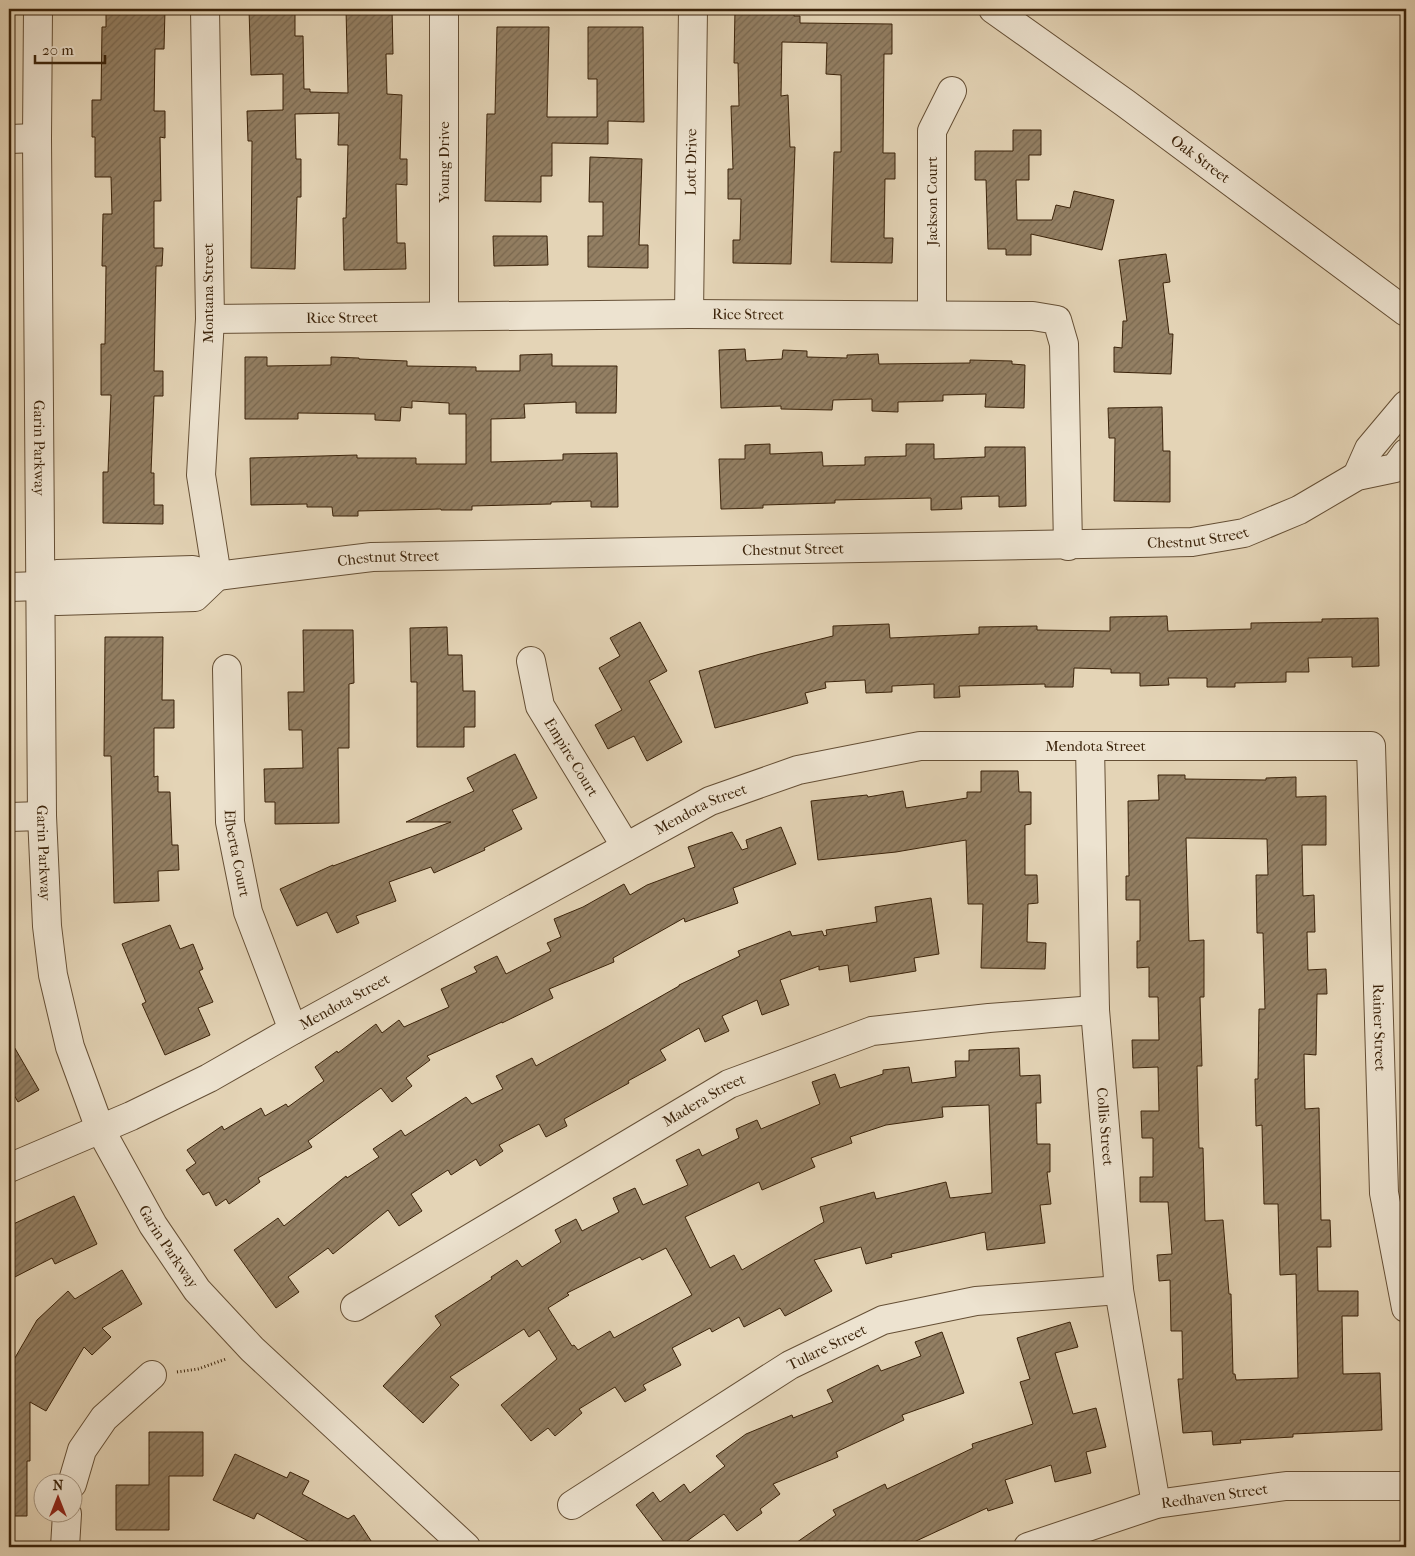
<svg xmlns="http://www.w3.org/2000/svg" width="1415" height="1556" font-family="'IM FELL French Canon',serif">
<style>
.building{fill:url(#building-hatch);stroke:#3b230a;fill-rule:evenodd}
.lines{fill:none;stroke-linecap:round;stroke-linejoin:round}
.minor-casing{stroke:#654f35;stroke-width:30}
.path{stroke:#3b230a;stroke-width:3;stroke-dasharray:1 2.5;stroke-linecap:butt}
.minor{stroke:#ede3d0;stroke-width:28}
.labels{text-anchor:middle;stroke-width:5;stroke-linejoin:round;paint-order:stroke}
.street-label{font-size:15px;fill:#3b230a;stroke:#ede3d0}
</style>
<defs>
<pattern id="building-hatch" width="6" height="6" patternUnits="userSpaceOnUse" patternTransform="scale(1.25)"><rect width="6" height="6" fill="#937f63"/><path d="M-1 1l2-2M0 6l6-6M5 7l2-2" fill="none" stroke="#796850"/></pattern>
</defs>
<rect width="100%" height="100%" fill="#e4d4b6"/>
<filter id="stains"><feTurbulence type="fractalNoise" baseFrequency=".004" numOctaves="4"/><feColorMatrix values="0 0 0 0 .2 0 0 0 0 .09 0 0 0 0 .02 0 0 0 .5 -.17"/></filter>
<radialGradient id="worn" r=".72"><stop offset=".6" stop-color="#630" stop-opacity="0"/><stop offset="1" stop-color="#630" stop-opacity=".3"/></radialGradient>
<path class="building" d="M106 9H165L164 49H155L154 111H165V138L160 137 161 201H154V248H163L162 266H156L154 371H163V396H154L151 473H154V505H163V524L103 523V472H108L111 395H101V344H105L106 266H102L103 214H112L111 177H95V137H92V100H101L102 27H106Z
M249 9H295V36H303L304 89H310V92L348 93 346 9H392L393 54H386L387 94 402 95 400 159H407V185L396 184 397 243H405L406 269 344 270 343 218H346L348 145H338L339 113 295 114 296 159H301V197H297L295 269 251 268 252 141H248L247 111 283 110V74L251 75Z
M735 9H795L794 16H800V23L892 24V54H884L883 153H895V179H885L884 238H893L892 263 831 262 834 152H841V75L826 74 827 43 782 42 781 96 788 95 790 147H795L791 264 733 263V240H740L741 199H728V169H733L731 106H739L738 63H734Z
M497 27H549L547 117H597V79H588V27H643L644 122 608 121V144L552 143V176H541V202L485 201 487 114H495Z
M1013 130H1041V155H1029V180H1016L1017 220H1052L1056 205 1070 208 1074 191 1114 200 1102 250 1031 234V255H1006V249H988L986 180H975V151H1013Z
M590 157 642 159 639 245H648V268L588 267V236H603V202H589Z
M493 236H547L548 265 494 266Z
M1166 254 1170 282 1163 283 1169 334H1173L1171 374 1114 372V347L1122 348 1123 321H1127L1119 260Z
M745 349 746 361 782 359 783 350 807 351V357L847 358V355L878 354 879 364 970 363V360L1012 361V364L1025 365 1024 408 985 407 986 394 943 395V401L898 402V412L872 411V399L833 400 832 410 781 409V406L721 408 719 350Z
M552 354V366H617L616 413H576V402L524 404 525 418 491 419V462L563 460V454L617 453 618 507H591V501L551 502V504L472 506V510H441V509L358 511V516H333L332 507H307V504L251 505 250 458 357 455V458H416V464H466V414H449V403L412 401V408L401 407 400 421 375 420V414L298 413V419H245V357H267V366L331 365V357L359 358V359L407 361V366L476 367V371H520V355Z
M1162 407 1163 451H1170V502L1114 501 1115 438H1109L1108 408Z
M770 444V454L822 452 823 466 865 465V457L906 456V444H934V459L985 457V447H1025L1026 506 999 507V496L961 497 962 509 931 510V498L835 500V503L763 505V508L721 509 719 459H745V445Z
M1167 616 1168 631 1251 629V623L1322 622V619L1378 618 1379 666 1352 667V657L1308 658 1309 672H1286V682L1235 683V687H1207V678H1168L1169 685 1140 686V673H1111V669L1074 668 1073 687H1045V684L959 686 960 697 934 698V684L892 686V692L866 693 865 680 825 682 826 688 805 693 808 703 715 728 699 671 760 654 833 636V626L889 624 890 638 979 634V627L1037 626V630L1110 631V617Z
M640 622 667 671 649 681 682 742 647 761 634 736 608 749 595 725 622 710 599 668 620 656 610 638Z
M447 627 448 655H462L463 691H475V727H464V747H417V682H411L410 628Z
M303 630H353L354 683 349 684V748H338L339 823 275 824V802H265L264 769 303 768 302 730H289L288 692H304Z
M105 637H163L162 700H174V728H154V777L158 776V792H170L172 845H178L179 870 158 871 159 901 114 903 111 756H104Z
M515 754 537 798 512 810 522 829 484 848 485 850 434 873 431 867 389 882 396 901 356 916 359 923 337 933 327 912 297 926 280 889 333 865V866L451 822H406L474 791 467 778Z
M981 771H1018L1019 792H1031V824L1025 825V875H1037L1038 903 1028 904 1027 942 1046 943 1045 969 981 968 983 904H968L966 840 896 852 818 860 811 801 867 795 868 797 903 791 906 808 967 798V792H981Z
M1158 775H1185V779L1266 780V778L1296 777V797L1326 796V845H1302L1303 896 1314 895 1315 932H1307L1308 970 1326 969 1327 994H1317L1316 1055 1304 1054 1305 1109 1319 1108 1321 1220H1330L1331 1247H1317L1318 1291H1358V1316H1342L1343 1374 1380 1373 1382 1430 1293 1434V1437L1240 1440 1241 1443 1213 1445 1212 1431 1183 1433 1178 1379H1183L1182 1331H1171L1170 1280 1159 1281 1157 1255 1172 1254 1168 1202H1140V1177H1153V1138H1142L1141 1111H1159L1158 1067 1133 1068 1132 1040H1159L1158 997H1149V967L1137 968V941H1140V900H1126V876H1129L1128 801 1159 800ZM1186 838 1267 839 1268 875H1256L1257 933H1263L1265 1009H1259L1258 1079H1255L1256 1126 1262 1125 1264 1204H1278L1280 1275 1296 1274 1298 1378 1236 1380 1235 1374H1233L1231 1294H1229L1223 1220 1205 1221 1203 1148H1199L1197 1066H1202L1200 997H1204V940L1189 941Z
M781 827 796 864 733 888 738 903 685 922 684 918 613 958 614 962 549 989 553 998 502 1023V1022L427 1056 430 1060 406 1078 412 1086 392 1102 381 1088 308 1141 312 1147 258 1178 260 1182 229 1204 226 1199 216 1206 209 1192 203 1195 186 1170 196 1163 187 1150 222 1126 224 1130 261 1108 265 1116 286 1104 288 1107 324 1081 315 1067 337 1051 338 1053 376 1024 382 1033 399 1020 404 1027 449 1007 441 989 477 972 474 967 497 956 506 974 551 951 547 943 561 937 554 919 583 907 624 884 630 895 647 885 695 867 688 847 732 832 742 850 748 848 746 840Z
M931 898 939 954 914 958 916 971 850 982 848 965 819 970V966L780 980 789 1005 762 1015 757 1000 722 1016 729 1031 705 1042 699 1028 660 1050 666 1060 628 1081 629 1083 564 1119 567 1126 546 1137 539 1124 499 1145 503 1151 480 1166 476 1159 451 1175 448 1170 411 1194 422 1211 399 1226 388 1210 333 1254 328 1248 288 1277 299 1292 276 1308 234 1250 278 1218 284 1226 346 1176 347 1178 379 1157 373 1149 401 1130 405 1136 466 1097 472 1104 503 1089 496 1076 532 1058 536 1066 607 1027 679 986V985L740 956 738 951 790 931 792 936 822 931 824 936 827 935 826 930 877 922 875 907Z
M170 925 180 949 193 944 203 969 199 971 213 1002 198 1008 210 1035 165 1055 142 1004 146 1002 122 944Z
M9 1038 39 1090 18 1102 9 1086Z
M1019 1048 1020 1076 1040 1075 1041 1103H1036L1037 1144H1050V1172H1047L1051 1204 1040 1205 1045 1243 987 1250 985 1232 891 1254 892 1257 866 1264 861 1247 814 1260 832 1291 785 1316 780 1308 744 1327 739 1317 712 1332 710 1328 672 1348 681 1365 643 1385 646 1390 625 1402 615 1387 579 1409 582 1413 555 1436 548 1428 531 1441 501 1405 557 1359 539 1330 529 1337 524 1329 450 1377 459 1385 423 1423 383 1386 441 1325 435 1316 492 1279 491 1277 517 1260 522 1267 561 1242 555 1230 576 1219 582 1231 619 1212 613 1198 635 1188 643 1205 688 1185 676 1160 699 1149 702 1156 739 1138 736 1129 757 1120 761 1129 820 1104 812 1082 835 1074 840 1088 883 1074V1070L909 1067 912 1083 956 1077 955 1061H969V1050ZM989 1105 992 1193 950 1198 946 1182 876 1199 874 1192 820 1207 824 1222 742 1270 734 1255 710 1268 685 1217 759 1182 762 1190 815 1167 811 1158 852 1143 850 1137 886 1125 943 1117 942 1107ZM666 1248 692 1295 614 1338 610 1331 578 1350 574 1345 572 1346 548 1308 569 1295 567 1293 640 1257 642 1260Z
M74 1196 97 1244 55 1264 52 1258 9 1280V1226Z
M122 1270 142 1304 102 1328 111 1337 92 1355 84 1347 46 1411 30 1402V1461H27V1516H9V1368L37 1320 68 1291 75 1299Z
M1070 1322 1078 1347 1055 1353 1073 1414 1096 1408 1106 1447 1086 1452 1091 1473 1055 1482 1051 1465 1005 1480 1013 1503 988 1511 987 1508 914 1542 916 1547H790L836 1515 833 1510 885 1484 887 1489 973 1448 972 1444 1033 1424 1020 1382 1030 1379 1017 1338Z
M942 1332 964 1393 902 1415 904 1420 836 1452 838 1457 773 1484 780 1494 760 1509 762 1513 737 1531 724 1514 679 1547H668L636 1505 653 1492 660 1502 684 1484 690 1493 725 1466 716 1456 746 1434 792 1415 793 1418 833 1402 827 1390 878 1365 881 1371 921 1356 915 1342Z
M149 1432H203V1476H169V1530H116V1485H149Z
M235 1454 287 1478 290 1472 309 1481 302 1494 348 1519 354 1515 375 1547H312L308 1541 257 1513 254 1519 213 1500Z"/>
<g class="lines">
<g class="minor-casing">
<g id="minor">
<path id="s1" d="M38 9 37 138 42 816 47 926 53 975 70 1047 100 1129 153 1225 197 1290 252 1349 466 1547"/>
<path d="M205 9 210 319 201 475 217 576"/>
<path id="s2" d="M993 9 1125 103 1406 312"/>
<path d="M9 139 37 138"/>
<path id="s3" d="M689 314 693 9"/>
<path d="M932 315V131L952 91"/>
<path d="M444 316V9"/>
<path id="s4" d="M210 319 689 314 1033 316 1057 320 1064 344 1068 546"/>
<path d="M1357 476 1369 449 1406 405"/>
<path d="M40 586 57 601 195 597 217 576"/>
<path id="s5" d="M9 587 40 586 57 574 193 570 217 576 372 557 1192 542 1244 533 1299 510 1357 476 1395 468 1406 453"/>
<path id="s6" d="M531 661 540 706 626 847"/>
<path id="s7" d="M227 669 230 822 248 912 293 1030"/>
<path id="s8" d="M1090 746 1095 1010 1119 1290 1156 1504"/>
<path d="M9 817 42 816"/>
<path id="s9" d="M9 1168 131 1116 209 1078 293 1030 710 801 798 770 920 746H1371L1384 1193 1406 1308"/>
<path id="s10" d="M355 1307 729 1084 872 1031 989 1018 1095 1010"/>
<path d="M72 1484 82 1450 104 1418 152 1375"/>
<path id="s11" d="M572 1505 790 1365 883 1320 976 1301 1119 1290"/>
<path d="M65 1547 67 1514"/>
<path id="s12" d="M1028 1547 1156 1504 1286 1486H1406"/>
</g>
</g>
<path class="path" d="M177 1372 198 1369 226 1359"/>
<use href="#minor" class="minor"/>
</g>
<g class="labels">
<g class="street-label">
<text dy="5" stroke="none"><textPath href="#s2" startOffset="256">Oak Street</textPath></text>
<text dy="5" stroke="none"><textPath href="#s3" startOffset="152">Lott Drive</textPath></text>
<text transform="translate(444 162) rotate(-90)" y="5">Young Drive</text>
<text transform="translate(932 201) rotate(-90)" y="5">Jackson Court</text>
<text transform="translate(208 293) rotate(-90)" y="5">Montana Street</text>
<text dy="5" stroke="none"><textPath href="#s4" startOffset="538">Rice Street</textPath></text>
<text dy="5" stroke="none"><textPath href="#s4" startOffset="132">Rice Street</textPath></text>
<text dy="5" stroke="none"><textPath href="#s1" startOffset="439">Garin Parkway</textPath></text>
<text dy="5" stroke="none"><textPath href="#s5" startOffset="1195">Chestnut Street</textPath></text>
<text dy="5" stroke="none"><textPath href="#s5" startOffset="790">Chestnut Street</textPath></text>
<text dy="5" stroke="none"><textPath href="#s5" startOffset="385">Chestnut Street</textPath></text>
<text dy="5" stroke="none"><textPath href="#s9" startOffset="1185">Mendota Street</textPath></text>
<text dy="5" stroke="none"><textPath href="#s6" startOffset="106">Empire Court</textPath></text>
<text dy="5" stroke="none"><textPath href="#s9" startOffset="780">Mendota Street</textPath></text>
<text dy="5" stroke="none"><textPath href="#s1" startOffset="844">Garin Parkway</textPath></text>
<text dy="5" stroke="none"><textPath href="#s7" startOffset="185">Elberta Court</textPath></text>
<text dy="5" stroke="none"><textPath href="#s9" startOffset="375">Mendota Street</textPath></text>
<text dy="5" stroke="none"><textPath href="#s9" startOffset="1742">Rainer Street</textPath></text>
<text dy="5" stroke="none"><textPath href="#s10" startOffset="406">Madera Street</textPath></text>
<text dy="5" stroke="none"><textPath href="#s8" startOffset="381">Collis Street</textPath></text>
<text dy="5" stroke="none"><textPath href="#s1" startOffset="1264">Garin Parkway</textPath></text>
<text dy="5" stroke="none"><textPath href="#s11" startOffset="300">Tulare Street</textPath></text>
<text dy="5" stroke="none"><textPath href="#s12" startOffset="194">Redhaven Street</textPath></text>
</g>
</g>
<rect width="1415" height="1556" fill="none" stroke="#e4d4b6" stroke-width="30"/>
<rect x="10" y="10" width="1395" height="1536" fill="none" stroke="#3b230a" stroke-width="2.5"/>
<rect x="15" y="15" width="1385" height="1526" fill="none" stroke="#3b230a"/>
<g transform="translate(58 1498)"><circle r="24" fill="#ede3d0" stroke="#a69681"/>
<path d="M0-4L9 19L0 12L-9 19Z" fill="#8f2418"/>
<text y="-8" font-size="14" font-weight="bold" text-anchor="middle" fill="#3b230a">N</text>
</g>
<path d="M35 55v8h70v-8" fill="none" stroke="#3b230a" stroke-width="2.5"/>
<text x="42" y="55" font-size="15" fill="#3b230a" stroke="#ede3d0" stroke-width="4" paint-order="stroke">20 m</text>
<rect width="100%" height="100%" filter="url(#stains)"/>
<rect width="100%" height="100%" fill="url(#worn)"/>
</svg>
